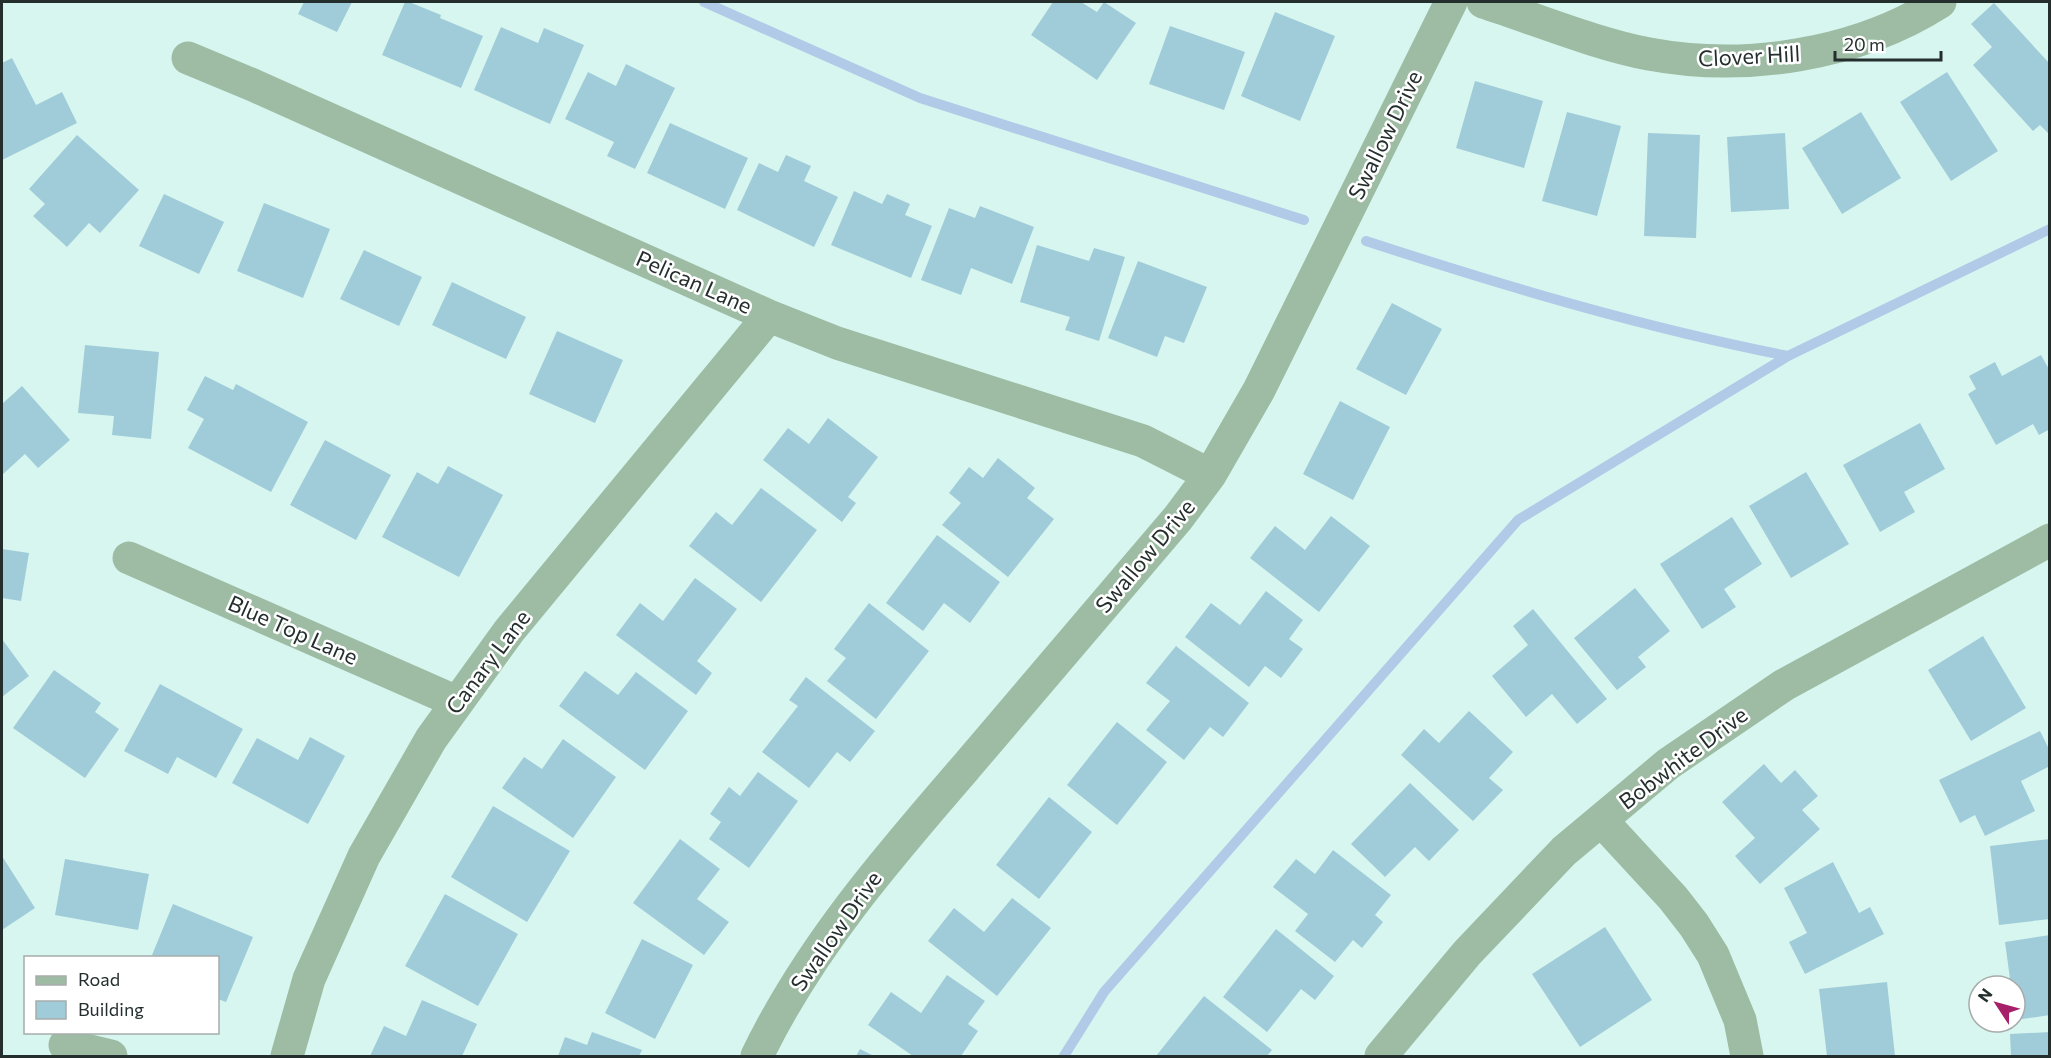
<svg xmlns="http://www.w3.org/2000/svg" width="2051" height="1058" font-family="Commissioner,sans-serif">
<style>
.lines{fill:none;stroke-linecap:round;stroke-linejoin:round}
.stream{stroke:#b0cae7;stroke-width:10}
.building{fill:#a0ccd9}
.minor{stroke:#9dbca3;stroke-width:33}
.labels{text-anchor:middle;stroke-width:5;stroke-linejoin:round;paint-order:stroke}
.street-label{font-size:22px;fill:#242f2d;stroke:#fff}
</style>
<rect width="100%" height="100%" fill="#d7f6f0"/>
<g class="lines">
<path class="stream" d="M704 2 920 98 1304 220
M1366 241C1504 286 1645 328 1788 356
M1064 1056 1104 992 1518 520 1788 356 2050 229"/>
</g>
<path class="building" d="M304 2H352L337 32 298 14Z
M405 2H409L441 15 440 18 483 36 461 88 382 55Z
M1053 2H1081L1097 12 1104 2 1136 23 1097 80 1031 35Z
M1994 3 2050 64V135L2040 125 2033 131 1973 65 1992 47 1971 24Z
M1275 12 1335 36 1300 121 1241 96Z
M1170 26 1245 52 1224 110 1149 84Z
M501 27 538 43 544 28 584 45 550 124 474 90Z
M12 58 36 105 62 92 77 123 2 160V63Z
M626 64 675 88 635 169 607 156 614 142 565 119 588 72 616 86Z
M1947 72 1998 151 1951 181 1900 102Z
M1475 81 1543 101 1524 168 1456 148Z
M1567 112 1621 126 1597 216 1542 201Z
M1861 112 1901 178 1842 214 1802 148Z
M670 123 748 158 725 209 647 173Z
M1648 133 1700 135 1696 238 1644 236Z
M1785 133 1789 209 1731 212 1727 137Z
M77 135 139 190 100 233 89 223 67 247 33 216 45 204 29 189Z
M786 155 811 166 804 181 838 197 814 247 737 210 759 163 778 172Z
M854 191 882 204 887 194 910 204 905 215 932 226 911 278 831 245Z
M164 194 224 222 199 274 139 246Z
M264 203 330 229 303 298 237 271Z
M980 206 1034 227 1012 284 971 268 961 295 921 280 949 208 975 218Z
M1037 245 1089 261 1094 248 1125 257 1099 341 1065 330 1070 317 1020 302Z
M364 250 422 277 399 326 340 299Z
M1138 261 1207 287 1184 343 1165 336 1157 357 1108 338Z
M452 282 526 317 506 359 432 325Z
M1392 303 1442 329 1406 395 1356 369Z
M557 331 623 360 595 423 529 394Z
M85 345 159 352 151 439 112 435 114 416 78 413Z
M2041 355 2050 371V429L2039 435 2033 424 1996 445 1968 394 1976 389 1969 376 1995 362 2002 376Z
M205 376 233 390 236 384 308 422 271 492 188 448 204 419 187 410Z
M22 386 70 440 38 468 25 454 2 475V404Z
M1340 401 1390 427 1353 500 1303 474Z
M828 418 878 457 848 497 856 503 842 522 763 460 788 428 809 444Z
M1920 423 1945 469 1904 492 1915 512 1880 532 1843 465Z
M325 440 391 475 356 540 290 505Z
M998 458 1035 488 1027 498 1054 519 1008 577 942 525 961 503 949 493 969 467 983 478Z
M448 466 503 495 459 577 382 537 417 472 438 484Z
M1806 472 1849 544 1791 578 1749 506Z
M761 488 817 530 761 602 689 546 716 512 732 525Z
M1331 516 1370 546 1319 612 1250 558 1275 526 1305 550Z
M1732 517 1762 564 1724 589 1736 607 1702 629 1660 564Z
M937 535 1000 582 970 623 944 603 923 631 886 603Z
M2 549 29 553 21 601 2 598Z
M695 578 737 609 697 661 712 673 696 695 616 635 640 603 663 621Z
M1635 588 1670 631 1638 657 1646 667 1617 690 1574 638Z
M1266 591 1303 620 1289 639 1303 649 1281 678 1265 666 1249 687 1185 637 1211 603 1240 625Z
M869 603 929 651 876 719 827 681 846 658 834 649Z
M1533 609 1607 699 1577 724 1552 694 1526 717 1492 676 1528 645 1513 626Z
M1983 636 2026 708 1971 741 1928 670Z
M2 639 29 676 2 697Z
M1176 646 1249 703 1223 737 1210 727 1184 760 1146 730 1170 701 1146 683Z
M54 670 101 703 95 712 119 729 85 778 13 728Z
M585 671 618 695 636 672 688 711 645 770 559 706Z
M806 677 875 731 850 762 837 752 809 788 762 752 798 706 789 700Z
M160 684 243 729 216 778 177 757 168 774 124 751Z
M1469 711 1513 752 1489 778 1503 790 1473 821 1401 755 1424 729 1439 743Z
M1117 722 1167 762 1117 825 1067 785Z
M2040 731 2050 751V766L2021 781 2035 811 1985 836 1975 815 1960 823 1939 780Z
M310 737 345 756 308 824 232 783 257 738 298 760Z
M563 739 616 777 573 838 502 788 524 757 542 769Z
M1764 764 1781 783 1795 770 1818 796 1802 810 1820 829 1760 884 1735 856 1755 838 1722 802Z
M758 772 798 801 749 868 709 839 721 822 710 814 729 787 740 796Z
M1410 783 1459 830 1429 861 1415 847 1385 877 1351 844Z
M1049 797 1092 832 1039 899 996 865Z
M493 806 570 851 527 922 451 877Z
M680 839 720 869 697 899 729 922 704 955 633 903Z
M2050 839V919L1999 925 1990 846Z
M1333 850 1391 895 1375 915 1383 922 1362 948 1353 940 1335 962 1295 931 1308 914 1273 887 1296 859 1315 874Z
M2 856 35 908 2 930Z
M65 859 149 874 138 930 55 915Z
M1833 862 1859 913 1870 907 1884 934 1805 974 1789 942 1807 933 1784 888Z
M445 894 518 934 478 1006 405 966Z
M1012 898 1051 928 997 996 928 941 954 908 984 932Z
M173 904 253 937 226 1002 218 999V958H159L152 955Z
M1605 927 1652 1000 1580 1047 1532 974Z
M1276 929 1334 976 1315 1000 1301 989 1267 1032 1223 997Z
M2050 935V1015L2016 1020 2015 986H2011L2005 942Z
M642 939 693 965 655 1039 605 1013Z
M947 975 985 1001 968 1024 978 1031 961 1056H913L868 1025 891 992 921 1013Z
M1887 982 1895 1056H1827L1819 989Z
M1204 996 1272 1050 1267 1056H1156Z
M422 1000 477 1024 462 1056H370L384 1026 406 1036Z
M592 1032 642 1050 639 1056H558L565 1037 587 1045Z
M2050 1032V1056H2011L2010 1034Z
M860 1049 874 1056H856Z"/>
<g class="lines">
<path class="minor" d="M1483 2C1536 19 1596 44 1649 54 1745 72 1857 55 1940 2
M188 58 253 85 769 316 837 343 1143 441 1210 475
M129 558 457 702
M1601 820 1673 898 1694 925 1713 955 1740 1020 1747 1056
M65 1045 111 1056
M287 1056 309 979 364 856 431 739 509 631 769 316
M757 1056C809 948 888 857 966 767 1036 684 1107 601 1178 518L1210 475 1259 390 1451 2
M1381 1056 1467 953 1564 851 1668 764 1784 685 2050 540"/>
</g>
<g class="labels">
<g class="street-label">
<text transform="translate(1749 56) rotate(-3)" y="8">Clover Hill</text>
<text transform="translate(1385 135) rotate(-64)" y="8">Swallow Drive</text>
<text transform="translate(694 282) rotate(24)" y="8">Pelican Lane</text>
<text transform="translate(1145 556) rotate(-50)" y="8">Swallow Drive</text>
<text transform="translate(293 630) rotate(24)" y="8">Blue Top Lane</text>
<text transform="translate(488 662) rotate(-53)" y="8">Canary Lane</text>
<text transform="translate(1683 758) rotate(-37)" y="8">Bobwhite Drive</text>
<text transform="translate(836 931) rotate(-55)" y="8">Swallow Drive</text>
</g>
</g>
<rect width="2051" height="1058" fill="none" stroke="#242f2d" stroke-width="6"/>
<rect x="24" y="956" width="195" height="78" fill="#ffffff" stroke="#a7acab" stroke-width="1.5"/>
<rect x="36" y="976" width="30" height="9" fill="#9dbca3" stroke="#a7acab" stroke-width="1.5"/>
<text x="78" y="986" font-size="18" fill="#242f2d">Road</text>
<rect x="36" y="1001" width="30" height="18" fill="#a0ccd9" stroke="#a7acab" stroke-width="1.5"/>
<text x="78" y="1016" font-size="18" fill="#242f2d">Building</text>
<g transform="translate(1997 1004) rotate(306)"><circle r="28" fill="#ffffff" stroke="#a7acab" stroke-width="1.5"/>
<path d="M0-4.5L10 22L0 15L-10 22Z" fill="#a6206a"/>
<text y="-9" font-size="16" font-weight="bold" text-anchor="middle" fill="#242f2d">N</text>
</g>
<path d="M1835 51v9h106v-9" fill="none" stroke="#242f2d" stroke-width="3"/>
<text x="1844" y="51" font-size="18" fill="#242f2d" stroke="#ffffff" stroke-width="4.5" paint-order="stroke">20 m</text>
</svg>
